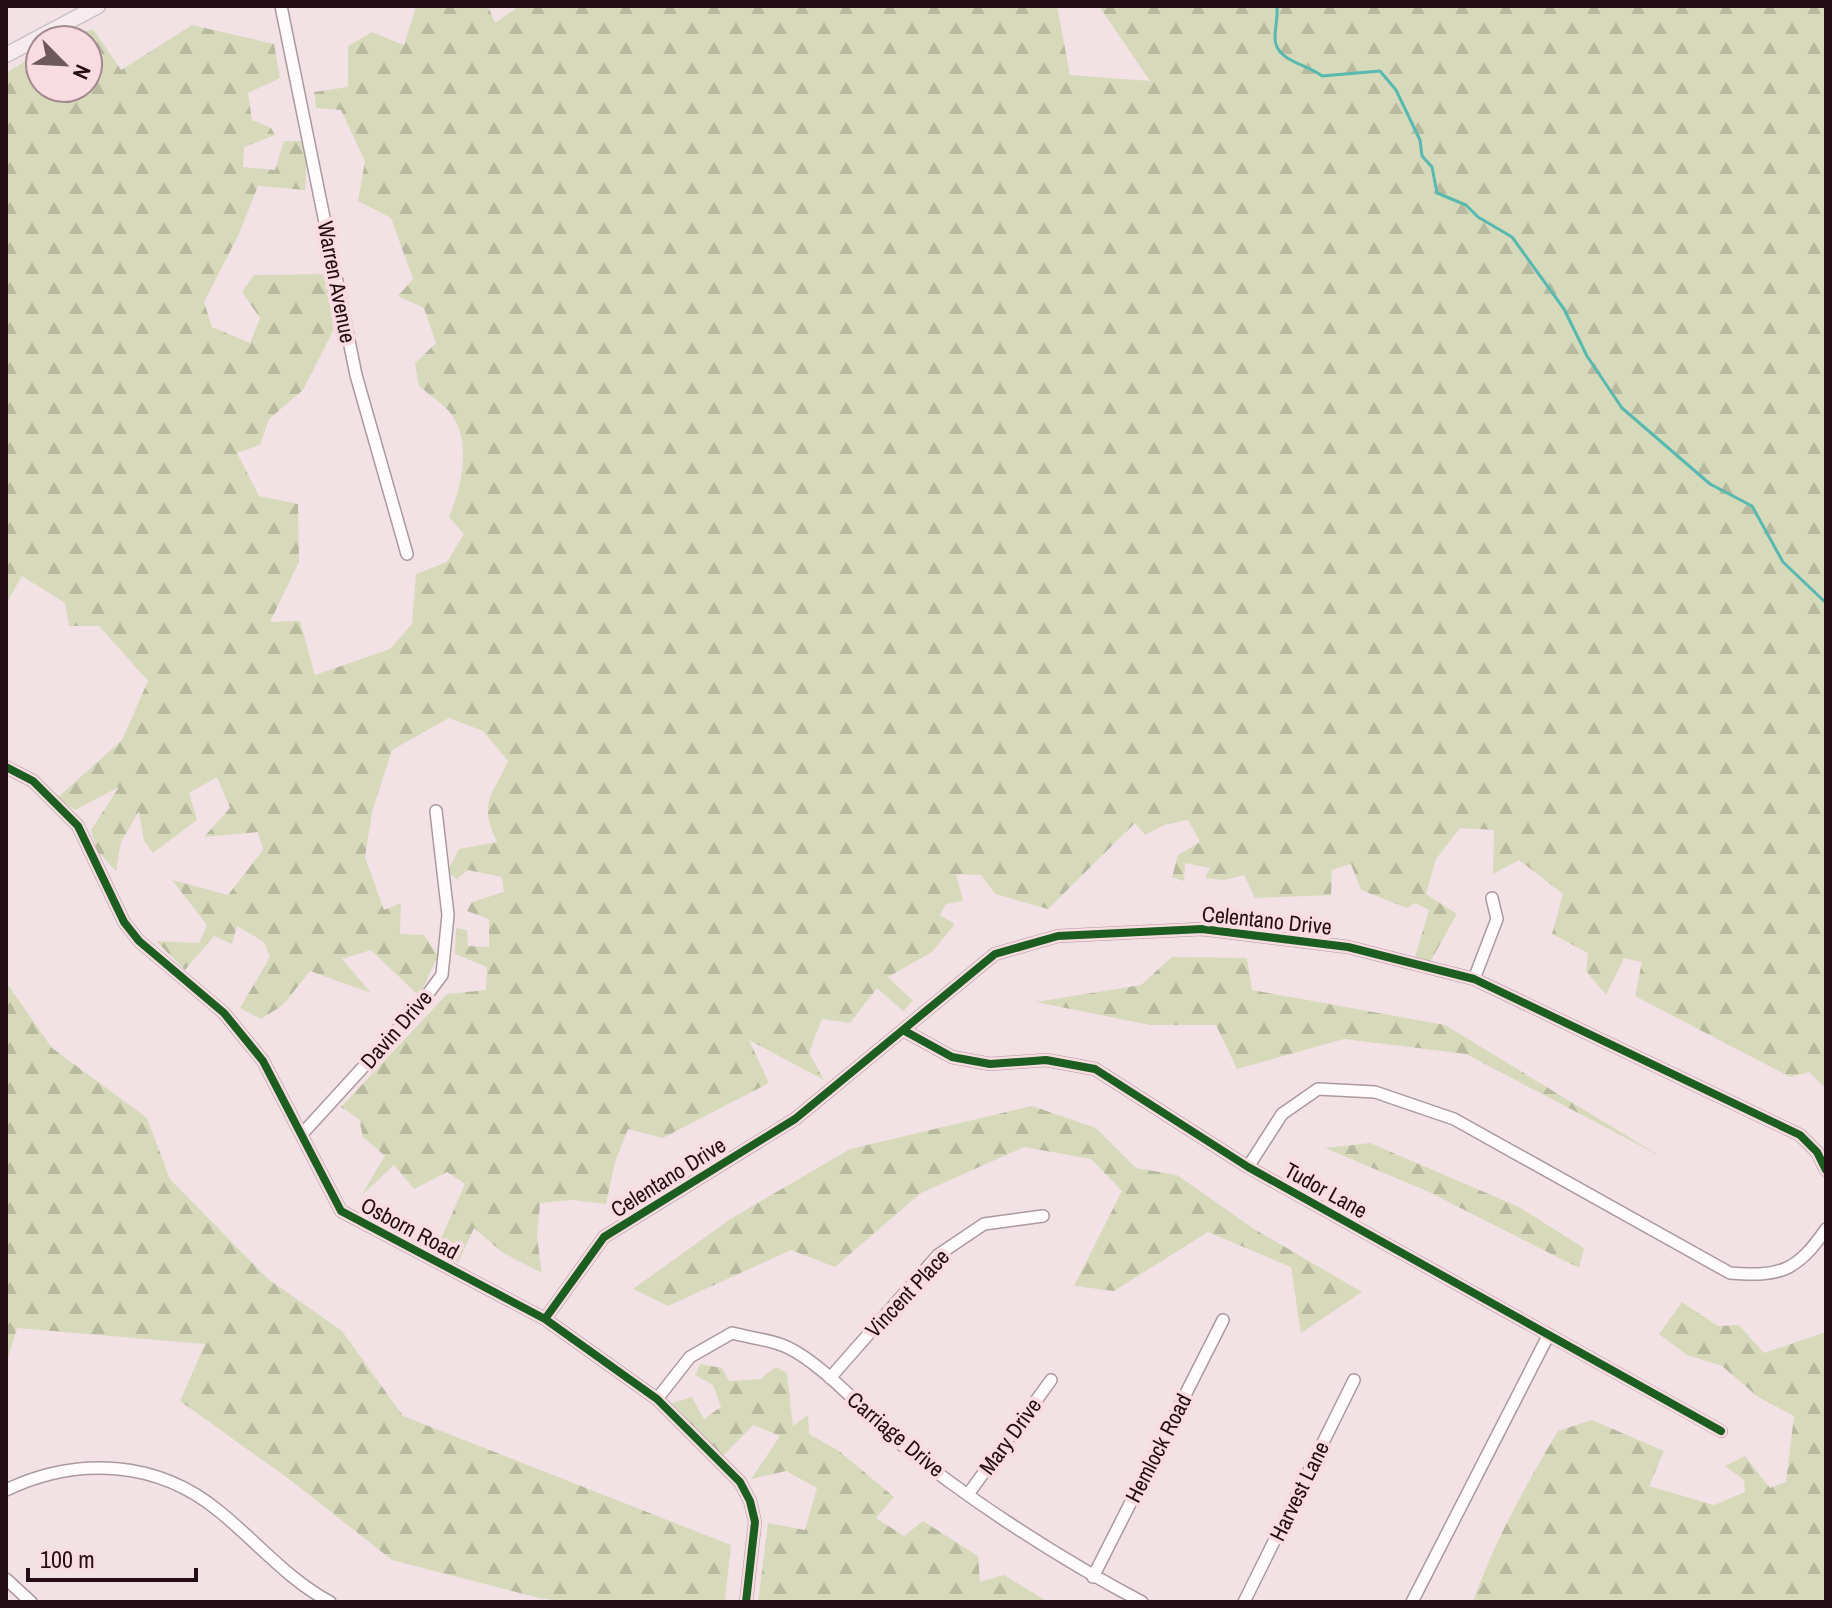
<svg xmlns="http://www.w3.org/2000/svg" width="1832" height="1608" font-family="'Archivo Narrow',sans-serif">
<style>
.forest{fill:url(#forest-firs)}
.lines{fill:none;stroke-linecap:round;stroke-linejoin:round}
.stream{stroke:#57b9af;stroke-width:3}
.minor-casing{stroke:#ac999e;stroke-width:14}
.major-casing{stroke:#cac0c3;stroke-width:17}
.minor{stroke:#fdfbfb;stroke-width:11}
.major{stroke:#f6ecef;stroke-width:14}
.cycleway-casing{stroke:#f8dce2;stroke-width:13}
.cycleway{stroke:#1b5e20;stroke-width:8}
.labels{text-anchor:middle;stroke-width:8;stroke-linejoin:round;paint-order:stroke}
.street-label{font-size:22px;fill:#250e15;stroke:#f8dce2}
</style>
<defs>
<pattern id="forest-firs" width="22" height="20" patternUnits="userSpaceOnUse" patternTransform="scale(2)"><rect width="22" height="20" fill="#d6daba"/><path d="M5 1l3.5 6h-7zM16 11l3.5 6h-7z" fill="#b8ba9f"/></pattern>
</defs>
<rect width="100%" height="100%" fill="#f2e2e6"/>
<path class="forest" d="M488 6 495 23 519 6H1057L1070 75 1150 81 1099 6H1826V1089L1809 1072 1790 1077 1635 996 1642 962 1624 958 1606 995 1586 971 1588 953 1552 934 1563 894 1519 860 1493 874 1494 830 1460 828 1436 859 1426 894 1457 914 1430 962 1415 957 1429 910 1415 903 1407 908 1361 890 1351 864 1332 870 1331 895 1255 898 1244 875 1224 880 1205 878 1210 868 1185 863 1184 881 1172 877 1178 855 1200 842 1188 820 1164 825 1145 835 1135 823 1048 909 995 894 981 875 956 874 963 901 946 904 940 915 955 924 932 952 888 977 913 1001 903 1011 877 988 850 1023 822 1019 809 1053 824 1080 749 1040 769 1083 663 1138 628 1129 615 1162 606 1204 572 1200 540 1203 537 1237 542 1273 503 1253 474 1228 458 1263 437 1248 465 1184 447 1172 414 1189 394 1165 361 1196 385 1156 363 1137 359 1119 341 1107 447 994 486 990 487 967 455 954 456 928 467 930 468 946 489 947V919L467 911 472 902 504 892 502 877 468 870 457 879 447 872 459 849 497 842C478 802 492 797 508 761L483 731 449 718 392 750 372 812 365 857 384 910 401 903 400 934 424 935 438 956 419 996 371 950 342 959 371 993 310 971 283 1005 261 1019 240 1008 270 957 264 942 237 926 232 944 214 936 185 970 156 941 199 943 207 925 172 880 228 895 263 850 258 832 204 837 230 808 217 777 189 793 197 820 153 853 144 841 139 811 121 842 116 871 97 851 91 830 119 787 75 810 57 798 122 740 148 681 99 626H69L65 603 22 576 6 604V73L40 52V88H88V40H60L93 29 121 70 192 25 274 44 280 78 248 93 252 120 271 128 275 135 244 147 243 167 275 170 284 141H308L305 190 258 186 238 236 204 302 212 327 250 343 260 318 242 292 254 275 326 274 334 329 303 390 269 419 260 445 237 453 259 496 298 504 299 562 270 622 300 621 315 675 390 649 412 624 416 574 447 562 464 534 449 517C462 487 473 437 448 410 439 401 428 394 419 386L415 363 436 343 424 308 398 296 413 279 391 218 358 201 365 161 341 110 316 108 314 92 348 87V46L372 32 404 45 416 7Z
M1172 957 1247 958 1252 990 1445 1025 1660 1156 1466 1054 1344 1039 1237 1069 1216 1025H1150L1036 1002 1141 985Z
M6 982 52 1048 147 1118 170 1179 268 1279 342 1331 403 1416 731 1545 725 1602H568L539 1598 392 1560 289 1479 180 1401 205 1344 17 1328 6 1365Z
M1032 1106 1096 1128 1136 1168 1177 1175 1254 1229 1362 1292 1301 1333 1291 1267 1208 1232 1114 1291 1074 1286 1122 1191 1091 1159 1024 1147 921 1193 835 1267 791 1250 668 1306 633 1289 732 1218 850 1149Z
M1370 1143 1519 1207 1584 1248 1579 1268 1429 1192 1325 1148Z
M1682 1302 1718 1326 1739 1325 1764 1353 1826 1332V1602H1473C1494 1542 1525 1486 1558 1431L1592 1420 1664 1451 1649 1486 1714 1505 1745 1492 1744 1480 1725 1466 1745 1456 1770 1488 1786 1482 1794 1416 1758 1397 1722 1366 1687 1355 1659 1334Z
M700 1364 722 1368 729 1381 760 1379 776 1367 787 1373 793 1426 808 1415 809 1434 839 1451 894 1497 876 1518 904 1536 923 1521 978 1556 980 1582 1004 1575 1048 1602H758L768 1523 805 1530 817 1488 786 1471 751 1479 780 1436 753 1425 722 1457 672 1403 692 1397 704 1419 721 1407 713 1385 695 1375Z"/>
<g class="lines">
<path class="stream" d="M1277 6C1278 17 1275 27 1275 38 1275 61 1307 64 1322 76L1380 71 1396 90 1420 140 1422 156 1432 167 1437 193 1466 205 1478 217 1512 237 1564 309 1587 356 1622 408 1710 484 1752 506 1783 562 1826 603"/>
<g class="minor-casing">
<path id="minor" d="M281 6 356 375 407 554
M6 767 33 781 78 826 124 922 139 941 224 1013 263 1061 341 1211 545 1319 657 1399 740 1482 750 1501 755 1522 746 1602
M1474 979 1497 919 1492 898
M903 1030 952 1057 990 1064 1046 1060 1095 1069 1248 1167 1721 1431
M302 1134 418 1007 442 975 448 915 436 811
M1248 1167 1282 1114 1318 1089 1375 1092 1454 1119 1730 1273C1781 1277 1797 1271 1826 1229
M545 1319 604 1237 795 1119 995 954 1058 936 1202 929 1348 947 1474 979 1800 1135 1817 1152 1826 1170
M830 1378 938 1255 984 1224 1043 1216
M657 1399 690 1357 732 1333C747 1337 764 1339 779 1344 817 1356 870 1418 902 1445 970 1501 1064 1561 1142 1602
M6 1490C77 1456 158 1460 220 1512 257 1542 287 1579 330 1602
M969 1493 1051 1380
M1093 1577 1223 1320
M6 1579 31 1602
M1244 1602 1354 1380
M1412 1602 1548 1336"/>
</g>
<g class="major-casing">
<path id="major" d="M6 55 98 6"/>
</g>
<use href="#minor" class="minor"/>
<use href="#major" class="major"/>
<g class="cycleway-casing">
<path id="cycleway" d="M6 767 33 781 78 826 124 922 139 941 224 1013 263 1061 341 1211 545 1319 657 1399 740 1482 750 1501 755 1522 746 1602
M903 1030 952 1057 990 1064 1046 1060 1095 1069 1248 1167 1721 1431
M545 1319 604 1237 795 1119 995 954 1058 936 1202 929 1348 947 1474 979 1800 1135 1817 1152 1826 1170"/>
</g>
<use href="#cycleway" class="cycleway"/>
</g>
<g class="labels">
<g class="street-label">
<text transform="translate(337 282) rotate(79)" y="8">Warren Avenue</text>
<text transform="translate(1267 920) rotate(6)" y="8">Celentano Drive</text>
<text transform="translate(396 1029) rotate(-49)" y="8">Davin Drive</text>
<text transform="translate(668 1177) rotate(-32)" y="8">Celentano Drive</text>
<text transform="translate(1326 1190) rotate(29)" y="8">Tudor Lane</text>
<text transform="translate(410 1228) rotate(28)" y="8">Osborn Road</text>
<text transform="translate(907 1293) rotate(-47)" y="8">Vincent Place</text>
<text transform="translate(896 1434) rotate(40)" y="8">Carriage Drive</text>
<text transform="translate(1010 1436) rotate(-54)" y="8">Mary Drive</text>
<text transform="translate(1158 1448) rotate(-63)" y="8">Hemlock Road</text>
<text transform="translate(1299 1491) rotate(-64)" y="8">Harvest Lane</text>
</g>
</g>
<rect width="1832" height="1608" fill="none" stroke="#250e15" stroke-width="16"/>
<g transform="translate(64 64) rotate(114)"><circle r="38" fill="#f8dce2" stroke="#a48a90" stroke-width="2"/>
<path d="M0-6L14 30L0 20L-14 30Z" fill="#6d585e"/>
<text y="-12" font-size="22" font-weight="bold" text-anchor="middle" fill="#250e15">N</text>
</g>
<path d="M28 1568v12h168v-12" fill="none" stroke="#250e15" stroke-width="4"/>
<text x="40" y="1568" font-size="24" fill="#250e15" stroke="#f8dce2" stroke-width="6" paint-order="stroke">100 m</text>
</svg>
